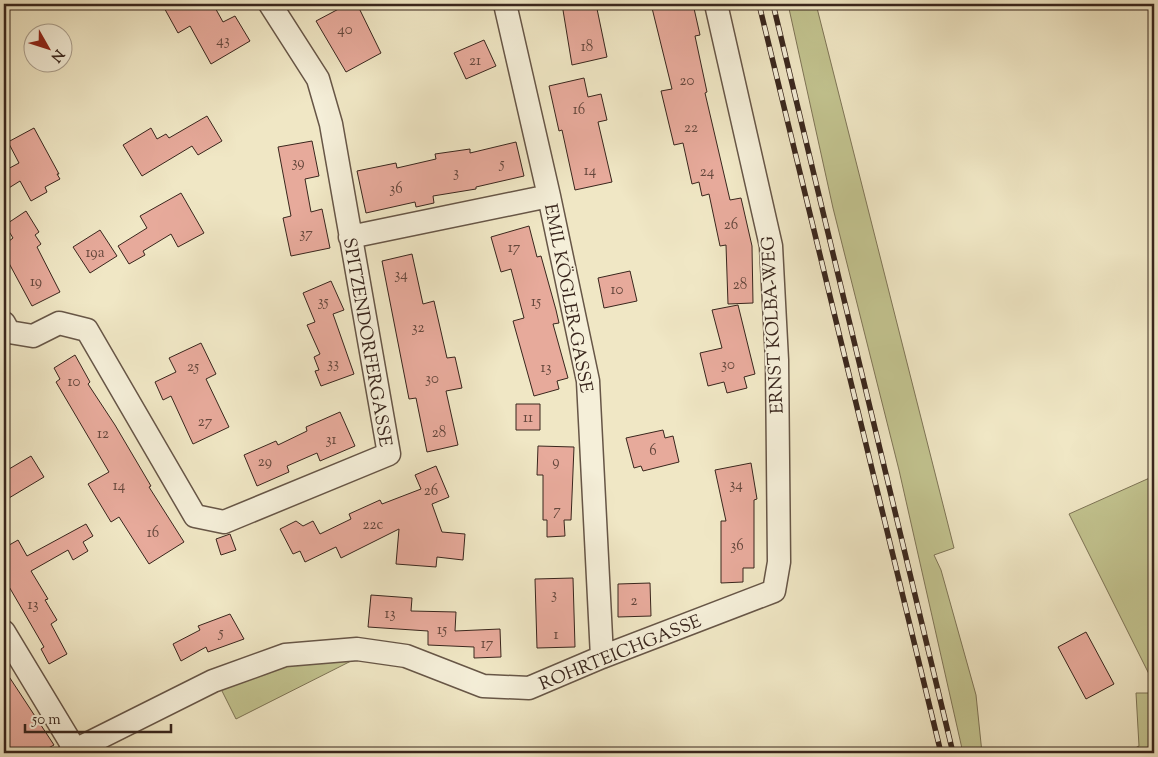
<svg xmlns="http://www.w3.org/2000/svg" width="1158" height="757" font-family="'Sorts Mill Goudy',serif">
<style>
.green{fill:#c2c38f;stroke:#7e7456}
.building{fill:#e7aa9b;stroke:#39261d}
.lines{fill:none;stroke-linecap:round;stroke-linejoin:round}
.minor-casing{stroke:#675647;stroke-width:25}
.minor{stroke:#f5efd9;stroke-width:22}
.rail-casing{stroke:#39261d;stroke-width:5.5}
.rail{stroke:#f5efd9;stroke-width:4;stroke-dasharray:11;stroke-linecap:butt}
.labels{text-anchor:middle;stroke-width:4;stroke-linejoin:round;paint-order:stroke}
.number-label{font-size:15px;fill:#64473c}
.street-label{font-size:18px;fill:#39261d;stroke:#f5efd9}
</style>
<rect width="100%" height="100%" fill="#f0e7c5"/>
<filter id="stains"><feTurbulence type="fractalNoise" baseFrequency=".004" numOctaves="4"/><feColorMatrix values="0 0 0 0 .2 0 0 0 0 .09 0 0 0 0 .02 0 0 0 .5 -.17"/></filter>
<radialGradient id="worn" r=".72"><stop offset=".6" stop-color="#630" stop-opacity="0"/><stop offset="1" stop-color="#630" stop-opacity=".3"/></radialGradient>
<path class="green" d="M788 4H816L954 548 934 555 941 570 976 695 982 753H963L899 470 833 208Z
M1154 476V684L1069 514Z
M359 657 236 719 220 687 256 670Z
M1136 693H1154V753H1126L1139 746Z"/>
<path class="building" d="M162 4H213L223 22 235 16 250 41 211 64 190 26 178 33Z
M348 4H357L381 53 346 72 316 21Z
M562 4H596L607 57 572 65Z
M661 4H693L700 35 695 36 707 92 705 93 730 200 741 198 752 246 753 303 728 304 726 245 720 246 709 194 702 196 699 182 692 184 683 143 674 145 661 91 672 89 652 8 661 6Z
M484 40 496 66 466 79 454 53Z
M584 78 588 97 601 94 607 120 598 122 612 182 575 190 562 130 559 131 549 86Z
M207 116 222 141 198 155 192 146 142 176 123 145 151 128 157 139 166 134 169 138Z
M34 128 59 174H57L60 179 45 187 47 192 31 201 20 181 4 191V171L19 163 8 142Z
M312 141 319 176 305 179 311 212 322 209 330 248 291 256 283 218 291 216 278 147Z
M516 142 524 176 476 187V189L433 196 434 203 416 207 415 202 366 213 357 171 396 163 397 168 436 159 435 154 470 149V153Z
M181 193 204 233 178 247 171 234 143 251 145 255 129 264 118 246 147 228 140 216Z
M26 211 39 232 35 235 41 244 37 247 60 292 32 306 4 254V245L13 238 5 225Z
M529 226 537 257 541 256 556 310 559 323 553 324 568 378 557 381 559 389 534 396 513 321 524 318 511 269 501 272 491 237Z
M100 230 117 256 90 273 73 247Z
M412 254 423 304 434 301 447 358 455 357 462 388 446 391 458 445 427 452 416 398 409 399 382 261Z
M630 271 637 301 604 308 598 278Z
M331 281 344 310 333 314 354 374 321 386 315 371 319 370 314 357 320 354 307 325 315 322 303 293Z
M738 305 755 374 744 377 747 388 727 393 724 382 708 386 700 353 722 348 712 310Z
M201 343 216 374 206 379 229 427 193 444 171 396 163 400 155 382 176 372 169 358Z
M75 355 90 382 88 384 115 425 151 486 149 487 184 542 149 564 119 517 111 522 88 484 109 472 56 382 60 379 54 368Z
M516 404H540V430H516Z
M340 412 355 446 320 461 317 453 287 466 289 472 257 486 244 455 276 441 278 445 307 431 306 427Z
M663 430 665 438 673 436 679 462 643 471 641 466 634 468 626 438Z
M538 446 574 447 571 520H564L565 536 547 537V520H543V475H537Z
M31 456 44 477 4 501V472Z
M751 463 757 499 754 500V568H743V582L721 583V521H726L715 470Z
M436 466 449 497 432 504 442 532 465 534 463 560 437 557 436 567 396 564 399 529 341 558 336 547 305 562 300 551 293 554 280 529 296 521 303 526 313 521 320 534 351 519 349 514 380 500 382 504 421 489 415 475Z
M86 524 93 536 83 542 88 551 73 560 68 550 31 571 48 599 45 600 57 620 51 624 67 654 49 664 41 649 44 647 4 578V548L18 540 27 556Z
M230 534 236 550 221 555 216 539Z
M573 578 575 647 537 648 535 579Z
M650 583 651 616 618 617V584Z
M371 595 412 598 411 611 456 612 455 631 500 629 501 657 474 658V647L428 645V631L368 627Z
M230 614 244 639 208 652 206 647 181 661 173 644 200 630 198 626Z
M1086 632 1114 684 1086 699 1058 647Z
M4 669 54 745 39 753H4Z"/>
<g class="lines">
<g class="minor-casing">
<path id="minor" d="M505 4 549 196 588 381 602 657
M350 237 549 196
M4 323 9 332 33 336 59 323 87 330 195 516 224 522 389 454 331 124 318 79 270 4
M4 632 77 753
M69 753 213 681 285 655 357 649 406 656 483 686 529 688 602 657 774 591 779 562 777 360 771 246 716 4"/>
</g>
<use href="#minor" class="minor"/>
<g class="rail-casing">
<path id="rail" d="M759 4 941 753
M773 4 953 753"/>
</g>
<use href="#rail" class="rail"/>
</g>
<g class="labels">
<g class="number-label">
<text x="345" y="34">40</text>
<text x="223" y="45">43</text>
<text x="587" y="51">18</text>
<text x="475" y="65">21</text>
<text x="687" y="85">20</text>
<text x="579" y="114">16</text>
<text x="691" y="132">22</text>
<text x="298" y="167">39</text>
<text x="502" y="168">5</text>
<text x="590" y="175">14</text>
<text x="707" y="176">24</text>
<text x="456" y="177">3</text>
<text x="396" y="193">36</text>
<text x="731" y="229">26</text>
<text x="306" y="238">37</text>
<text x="514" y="252">17</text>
<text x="95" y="257">19a</text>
<text x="401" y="279">34</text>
<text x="36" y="286">19</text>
<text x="740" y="289">28</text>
<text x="617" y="294">10</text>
<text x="323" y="306">35</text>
<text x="536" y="306">15</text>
<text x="418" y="332">32</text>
<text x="333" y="368">33</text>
<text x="728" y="369">30</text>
<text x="193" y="371">25</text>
<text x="546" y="372">13</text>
<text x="432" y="383">30</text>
<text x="74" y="386">10</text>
<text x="528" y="422">11</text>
<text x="205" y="426">27</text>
<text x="439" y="437">28</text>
<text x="103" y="438">12</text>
<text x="331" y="444">31</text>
<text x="653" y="455">6</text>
<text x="265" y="466">29</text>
<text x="556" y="466">9</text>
<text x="736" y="489">34</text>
<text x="119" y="490">14</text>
<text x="431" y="495">26</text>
<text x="557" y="515">7</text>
<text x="373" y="529">22c</text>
<text x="153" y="537">16</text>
<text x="737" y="550">36</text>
<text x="554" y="599">3</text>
<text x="634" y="605">2</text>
<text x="33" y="609">13</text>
<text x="390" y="618">13</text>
<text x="442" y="634">15</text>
<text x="221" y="637">5</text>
<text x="556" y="639">1</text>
<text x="487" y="648">17</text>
</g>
<g class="street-label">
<text transform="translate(569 298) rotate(79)" y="6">EMIL KÖGLER-GASSE</text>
<text transform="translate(772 325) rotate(-93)" y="6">ERNST KOLBA-WEG</text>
<text transform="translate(368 342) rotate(80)" y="6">SPITZENDORFERGASSE</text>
<text transform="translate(620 652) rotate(-22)" y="6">ROHRTEICHGASSE</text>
</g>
</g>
<rect width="1158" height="757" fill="none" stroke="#f0e7c5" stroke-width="20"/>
<rect x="5" y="5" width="1148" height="747" fill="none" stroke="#39261d" stroke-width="2.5"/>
<rect x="10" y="10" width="1138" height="737" fill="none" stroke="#39261d"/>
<g transform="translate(48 48) rotate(129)"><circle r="24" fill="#f5efd9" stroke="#aa9f8e"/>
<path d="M0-4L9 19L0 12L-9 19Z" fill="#8f2418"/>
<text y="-8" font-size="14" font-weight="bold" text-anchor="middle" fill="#39261d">N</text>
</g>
<path d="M25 724v8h146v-8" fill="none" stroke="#39261d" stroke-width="2.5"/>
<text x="32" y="724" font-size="15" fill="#39261d" stroke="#f5efd9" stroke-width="4" paint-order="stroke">50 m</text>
<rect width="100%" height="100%" filter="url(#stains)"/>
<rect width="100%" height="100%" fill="url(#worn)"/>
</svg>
